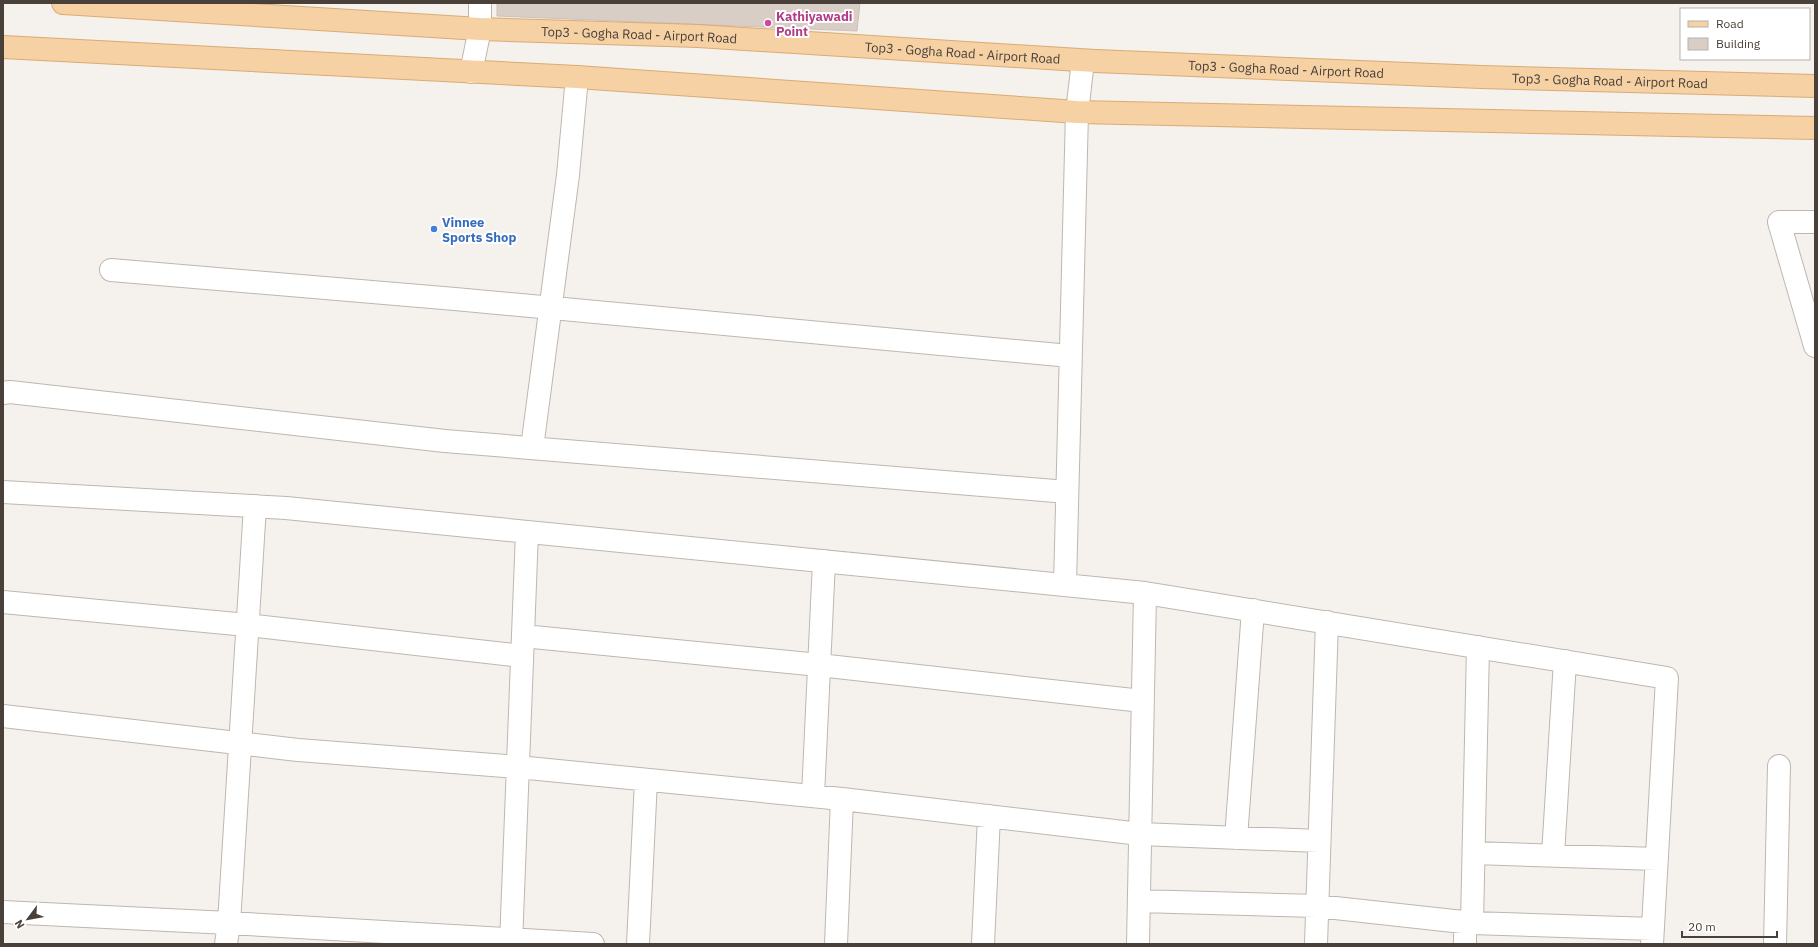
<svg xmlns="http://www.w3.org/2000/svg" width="1818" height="947" font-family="'IBM Plex Sans',sans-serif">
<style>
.building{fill:#d8cec5;stroke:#d0c1b6}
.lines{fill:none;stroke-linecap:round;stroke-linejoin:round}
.minor-casing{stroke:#bfb7af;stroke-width:24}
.primary-casing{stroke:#daab74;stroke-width:24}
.minor{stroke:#fff;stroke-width:22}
.primary{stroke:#f6d1a4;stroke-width:22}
.hotel-dot{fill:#d1479c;stroke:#fff;stroke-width:1.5}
.shop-dot{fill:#3f7fe0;stroke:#fff;stroke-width:1.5}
.labels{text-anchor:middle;stroke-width:4;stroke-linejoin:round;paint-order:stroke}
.hotel-label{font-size:13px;font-weight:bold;fill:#b23c85;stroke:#fff;text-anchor:start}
.street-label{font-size:13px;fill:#49403a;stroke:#fff}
.shop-label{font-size:13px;font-weight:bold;fill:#366cbe;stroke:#fff;text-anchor:start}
</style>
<rect width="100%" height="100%" fill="#f5f1ec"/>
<path class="building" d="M497 3H860L857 31 497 16Z"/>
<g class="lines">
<g class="minor-casing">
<path id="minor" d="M471 72 480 29V3
M1815 222H1779L1815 346
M111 270 455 299 1070 356
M3 393 10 392 445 441 1067 492
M532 448 568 175 577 77
M3 492 286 508 1145 593 1138 944
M255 506 229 923 593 944
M1065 585 1077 112 1083 61
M1145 593 1667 678 1652 944
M3 602 247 625 522 656
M523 636 819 665 1142 701
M3 716 298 750 518 767 842 799 1140 834 1319 841
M813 796 824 561
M1236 838 1253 610
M1474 853 1657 859
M1553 855 1565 661
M1139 901 1317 906 1472 923 1653 929
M3 912 229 923 226 944
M1472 923 1478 647
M511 944 527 532
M638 944 646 780
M836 944 842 799
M983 944 989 816
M1316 944 1327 622
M1465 944V922
M1775 944 1779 766"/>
</g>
<g class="primary-casing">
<g id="primary">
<path id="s1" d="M63 3 480 29 698 36 1095 61 1481 77 1815 86"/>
<path d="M3 47 577 77 1077 112 1815 128"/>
</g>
</g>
<use href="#minor" class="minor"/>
<use href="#primary" class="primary"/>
</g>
<circle class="hotel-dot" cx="768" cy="23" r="4"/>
<circle class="shop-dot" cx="434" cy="229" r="4"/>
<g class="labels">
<g class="hotel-label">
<text x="776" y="21">Kathiyawadi<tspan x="776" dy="15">Point</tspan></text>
</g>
<g class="street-label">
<text dy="5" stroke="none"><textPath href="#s1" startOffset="577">Top3 - Gogha Road - Airport Road</textPath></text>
<text dy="5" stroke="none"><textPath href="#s1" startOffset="901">Top3 - Gogha Road - Airport Road</textPath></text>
<text dy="5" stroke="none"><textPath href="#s1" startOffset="1225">Top3 - Gogha Road - Airport Road</textPath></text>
<text dy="5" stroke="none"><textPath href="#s1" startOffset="1549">Top3 - Gogha Road - Airport Road</textPath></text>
</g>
<g class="shop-label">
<text x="442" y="227">Vinnee<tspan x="442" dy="15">Sports Shop</tspan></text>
</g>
</g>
<rect width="1818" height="947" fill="none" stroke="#49403a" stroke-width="8"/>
<rect x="1680" y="8" width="130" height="52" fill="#ffffff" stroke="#b6b3b0"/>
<rect x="1688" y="21" width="20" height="6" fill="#f6d1a4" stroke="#b6b3b0"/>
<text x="1716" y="28" font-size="12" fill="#49403a">Road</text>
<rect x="1688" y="38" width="20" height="12" fill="#d8cec5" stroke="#b6b3b0"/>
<text x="1716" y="48" font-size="12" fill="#49403a">Building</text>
<g transform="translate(28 919) rotate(238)" stroke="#ffffff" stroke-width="3" paint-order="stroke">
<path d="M0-3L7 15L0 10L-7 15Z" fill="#49403a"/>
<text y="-6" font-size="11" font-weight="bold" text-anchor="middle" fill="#49403a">N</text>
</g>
<path d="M1682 931v6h95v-6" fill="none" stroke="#49403a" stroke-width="2"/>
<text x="1688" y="931" font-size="12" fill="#49403a" stroke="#ffffff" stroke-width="3" paint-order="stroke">20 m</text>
</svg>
